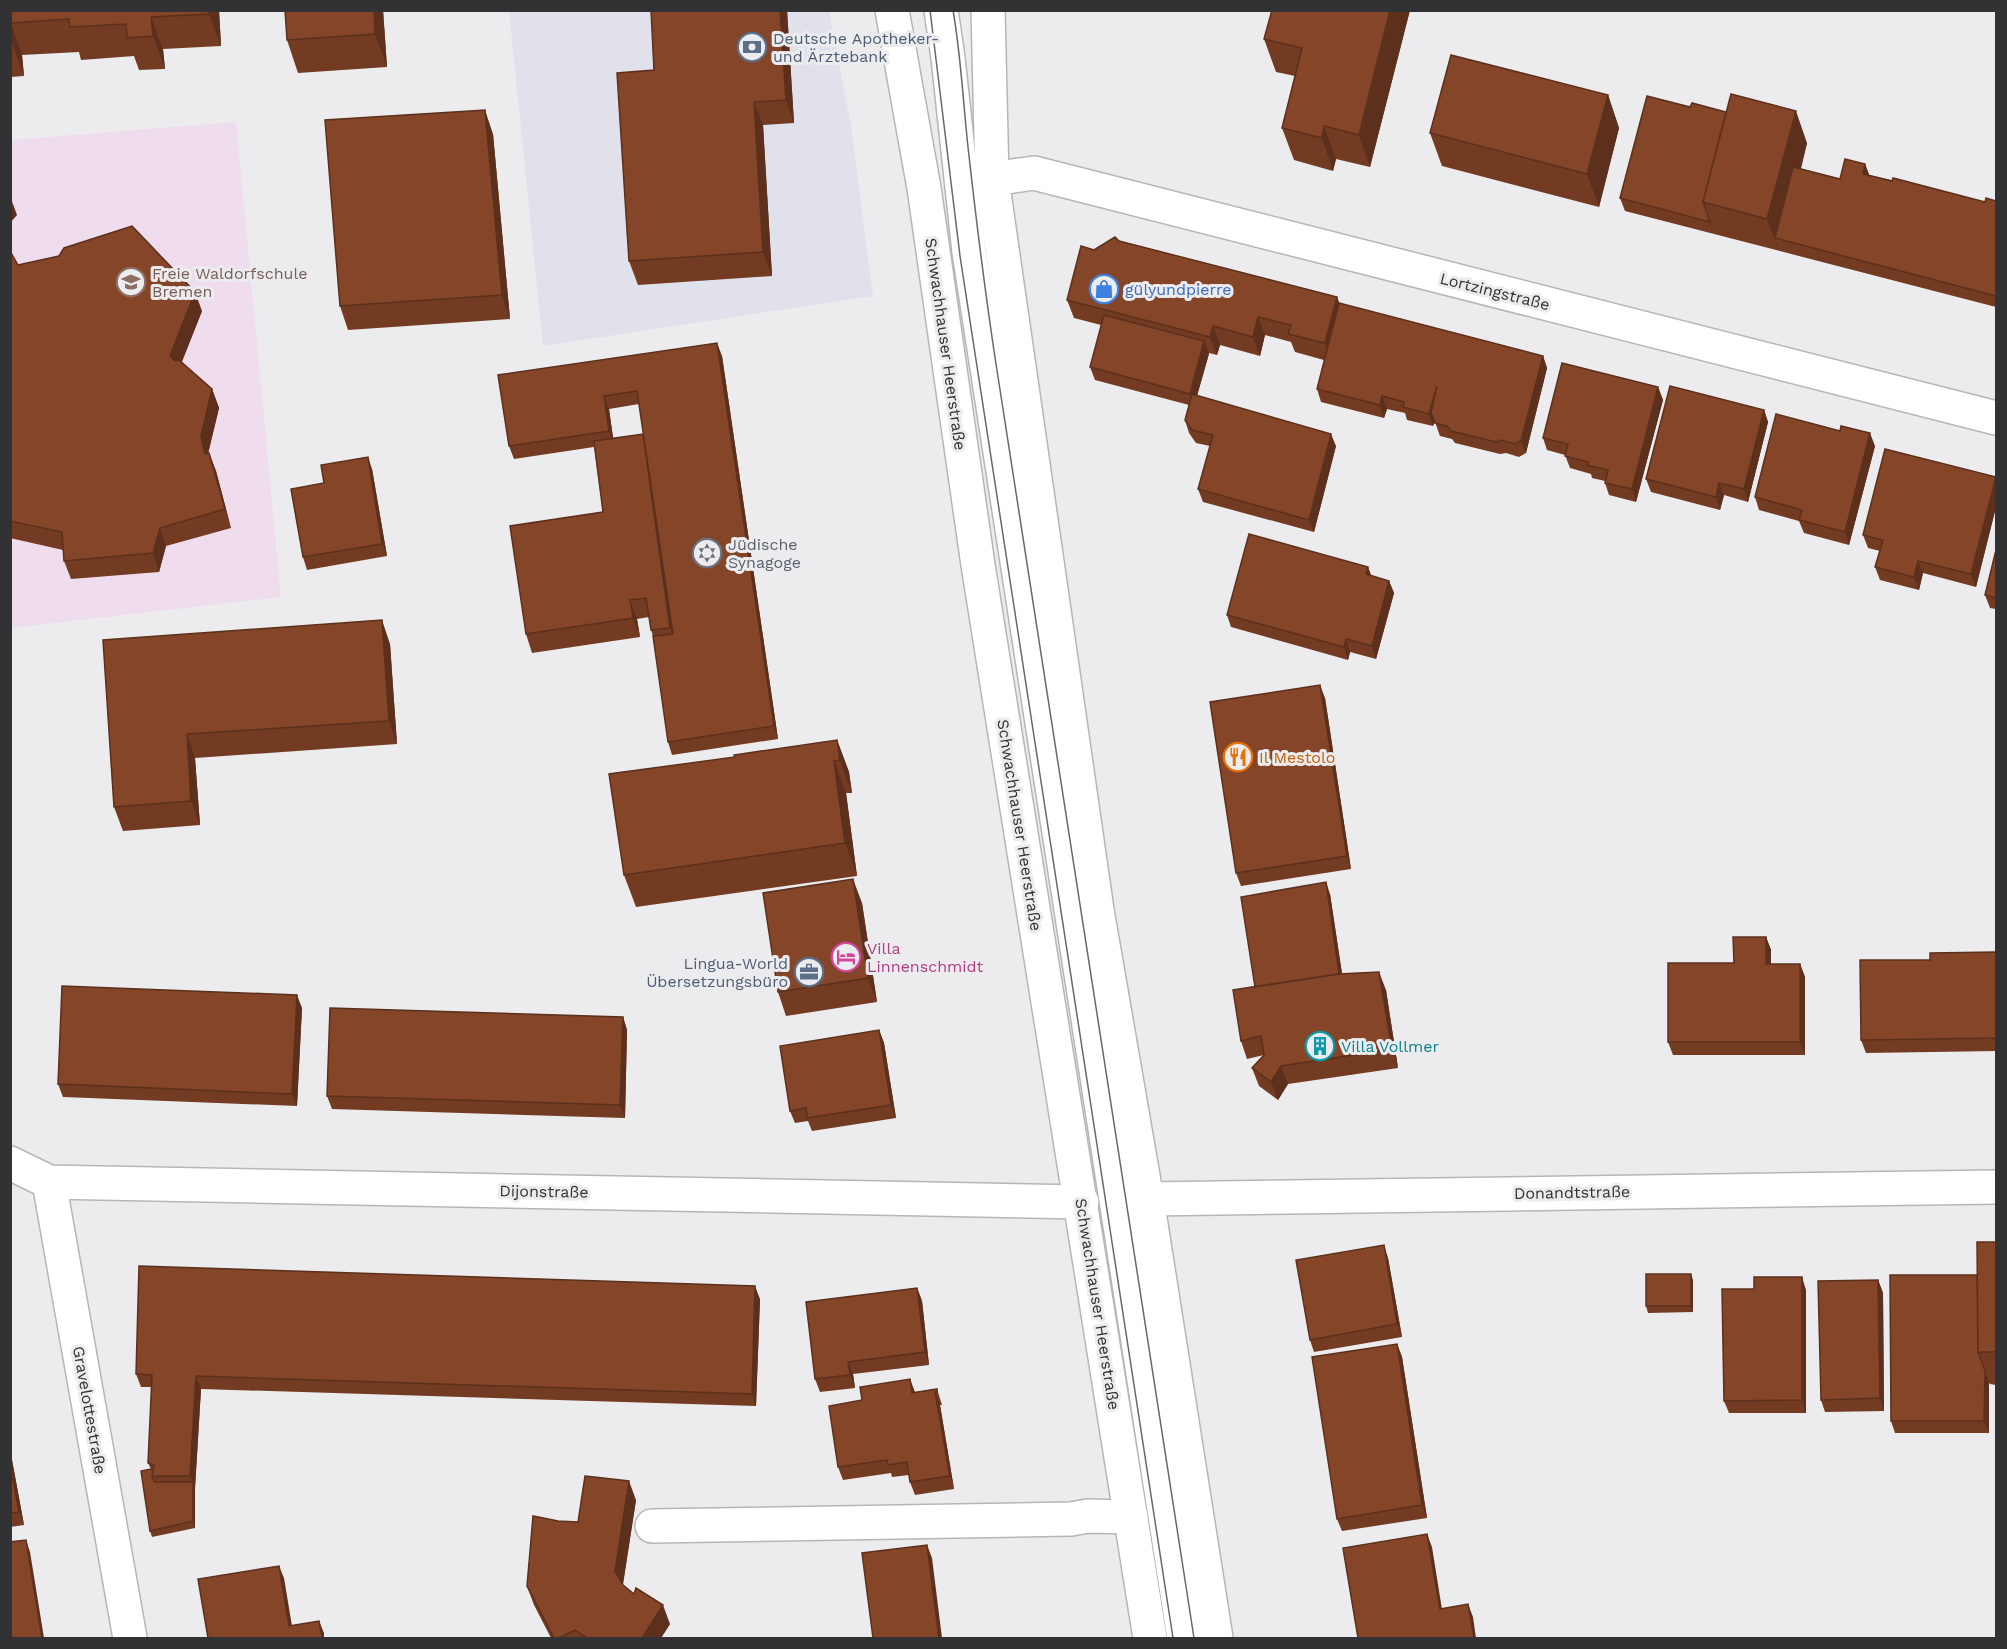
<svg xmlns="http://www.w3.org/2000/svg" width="2007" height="1649" font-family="'Work Sans',sans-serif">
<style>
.built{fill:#e0e1eb}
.education{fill:#efdcec}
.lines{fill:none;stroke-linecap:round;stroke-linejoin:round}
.minor-casing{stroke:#b6b6b9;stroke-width:36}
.major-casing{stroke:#b6b6b9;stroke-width:36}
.minor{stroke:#fff;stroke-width:33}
.major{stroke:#fff;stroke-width:33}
.tram{stroke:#68686a;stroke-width:1.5}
.wall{fill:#723b22;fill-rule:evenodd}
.shaded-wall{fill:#5c301c}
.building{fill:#844528;stroke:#5c301c;stroke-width:1.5}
.labels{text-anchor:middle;stroke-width:6;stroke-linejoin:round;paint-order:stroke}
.service-label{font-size:16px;fill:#4e5e75;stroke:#ececef;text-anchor:start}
.education-label{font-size:16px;fill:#785e54;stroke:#ececef;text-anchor:start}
.shop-label{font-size:16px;fill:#366cbe;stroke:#ececef;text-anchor:start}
.street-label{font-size:16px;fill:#323234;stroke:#ececef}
.worship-label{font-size:16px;fill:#5b616d;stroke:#ececef;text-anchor:start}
.food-label{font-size:16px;fill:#c56008;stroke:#ececef;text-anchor:start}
.hotel-label{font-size:16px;fill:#b23c85;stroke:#ececef;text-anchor:start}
.culture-label{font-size:16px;fill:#0d838f;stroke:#ececef;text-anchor:start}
</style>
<rect width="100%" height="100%" fill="#ececef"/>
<path class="built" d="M509 11H829L851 126 873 296 543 346Z"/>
<path class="education" d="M236 122 281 597 11 628V140Z"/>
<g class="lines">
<g class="minor-casing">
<path id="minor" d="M941 10 948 58 969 252 1184 1638
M992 179 1034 173 1996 418
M10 1163 49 1182 1082 1202
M49 1182 130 1638
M1147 1199 1996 1187
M652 1526 1071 1519 1088 1516 1131 1517"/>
</g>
<g class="major-casing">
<path id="major" d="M892 10 924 188 978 565 1150 1638
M988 10 992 179 1097 910 1147 1199 1216 1638"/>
</g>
<use href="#minor" class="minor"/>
<use href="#major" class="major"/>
<path class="tram" d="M930 10 960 256 1173 1638
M953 10C961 56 963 101 968 147 976 219 985 292 996 364L1194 1638"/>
</g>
<path class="wall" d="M10 10H219L221 46 163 49 165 69 139 70 134 56 81 60 79 52 22 55 24 76 10 77Z
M383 10 387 67 298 73 287 40Z
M651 10H787L794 123 763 125 772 276 638 285 629 261 654 70Z
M1272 10H1410L1370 167 1336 159 1333 171 1294 160 1282 128 1295 76 1276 72 1264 39Z
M1608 95 1619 128 1599 207 1442 166 1430 133Z
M493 134 510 319 348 330 340 306Z
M1807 143 1801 169 1840 179 1865 164 1869 175 1985 202 1996 201V307L1625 211 1620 198Z
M1119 241 1337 297 1339 303 1543 356 1547 368 1526 453 1519 457 1506 453 1500 454 1455 443 1452 439 1440 436 1435 422 1433 426 1407 420 1405 413 1387 409 1384 418 1321 402 1317 389 1324 360 1295 352 1291 342 1265 335 1260 356 1220 345 1217 355 1209 353 1197 396 1336 446 1314 532 1203 502 1198 489 1210 446 1196 443 1189 433 1185 420 1189 405 1095 380 1090 367 1101 325 1074 318 1067 300 1094 250Z
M10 251 18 265 202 311 182 362 212 389 219 408 208 453H209L216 471 231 528 166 546 159 572 71 579 64 561 63 550 10 538Z
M722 356 778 739 672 755 668 742 653 636 651 630 649 617 637 619 640 637 532 653 526 634 603 512 594 447 514 459 509 446 498 375ZM639 404 644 439 643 434 613 439 609 409Z
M1658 387 1663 400 1636 502 1609 495 1605 483V481L1592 478 1591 474 1570 468 1565 455 1547 450 1543 438Z
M1764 410 1768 422 1748 502 1724 495 1720 510 1651 492 1646 479Z
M1875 446 1849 545 1804 533 1799 521 1759 510 1755 497Z
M372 469 387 556 307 570 303 557 324 483Z
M1996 478V507L1976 587 1923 573 1919 590 1880 580 1875 567 1880 551 1868 548 1863 535Z
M1996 550V609L1990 608 1985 595Z
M1368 567 1371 576 1389 581 1394 593 1376 659 1350 652 1348 660 1231 627 1227 615Z
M103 640 390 644 397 744 195 758 200 825 123 831 114 807Z
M1325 698 1351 869 1241 886 1236 873Z
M837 740 849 772 852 793H846L857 876 636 907 624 875 735 757Z
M1330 894 1342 974 1386 990 1398 1068 1288 1084 1278 1100 1259 1086 1252 1068 1264 1055 1247 1059 1241 1041 1255 987Z
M862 903 877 1002 786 1016 778 992Z
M1766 937 1771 950V964H1800L1805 977V1055H1673L1668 1042 1734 963Z
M1996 952V1051L1866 1053 1861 1040 1930 960Z
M302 1008 297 1106 63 1097 58 1084Z
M623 1017 627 1030 625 1118 332 1109 327 1096Z
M879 1030 884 1043 896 1118 812 1131 808 1121 795 1123 790 1111Z
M1996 1242V1385L1990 1384 1989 1383V1433H1895L1891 1421Z
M1388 1258 1402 1337 1314 1352 1310 1340Z
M1693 1280V1312L1648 1313 1646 1306Z
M1878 1280 1883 1293 1884 1411 1825 1412 1821 1400Z
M917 1288 922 1301 929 1365 853 1374 855 1388 820 1392 815 1379Z
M1806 1290V1413H1729L1724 1401Z
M760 1299 756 1406 201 1389 195 1488V1528L152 1537 150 1531 151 1469 148 1463 152 1387H141L136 1374Z
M1397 1344 1402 1357 1427 1518 1342 1531 1337 1519Z
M937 1389 942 1405H940L954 1489 915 1495 910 1482 909 1475 892 1477 891 1473 843 1480 838 1467 915 1392Z
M10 1449 24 1525 10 1527Z
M636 1500 623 1585 670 1624 661 1638H551L534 1605 527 1586 558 1521 578 1522Z"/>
<path class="shaded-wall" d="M209 10H219L221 46 209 14Z
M374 10H383L387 67 375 34Z
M780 10H787L794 123 786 100Z
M1390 10H1410L1370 167 1359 135Z
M151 17 163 49 165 69 153 36Z
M11 23 22 55 24 76 12 43Z
M1608 95 1619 128 1599 207 1587 174Z
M754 102 763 125 772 276 763 252Z
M485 110 493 134 510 319 502 295Z
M1796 111 1807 143 1782 240 1775 238 1779 251 1767 219Z
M1324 126 1336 159 1333 171 1322 138Z
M1865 164 1870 177 1863 174Z
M10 196 17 215 10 223Z
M195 292 202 311 176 375 170 356Z
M1337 297 1344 316 1332 362 1325 343Z
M1258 317 1265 335 1260 356 1253 337Z
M1213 326 1220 345 1217 355 1210 337Z
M1204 341 1209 354 1194 406 1190 394Z
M717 343 722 356 778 739 774 726Z
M1543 356 1547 368 1526 453 1521 441Z
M1437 386 1442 399 1433 426 1429 414Z
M1658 387 1663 400 1636 502 1632 489Z
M212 389 219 408 208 454H205L201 436Z
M604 396 609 409 614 444 609 431Z
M1382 396 1387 409 1384 418 1380 405Z
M1764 410 1768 422 1748 502 1744 489Z
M1870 433 1875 446 1849 545 1845 532Z
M643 434 649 453 677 646 670 628Z
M1331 434 1336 446 1314 532 1309 520Z
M209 453 216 471 231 528 225 509Z
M368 457 372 469 387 556 382 544Z
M1996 477V507L1976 587 1971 574Z
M1719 483 1724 495 1720 510 1716 497Z
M160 528 166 546 159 572 153 553Z
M1918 561 1923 573 1919 590 1914 577Z
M1368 567 1373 580 1366 574Z
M1389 581 1394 593 1376 659 1372 646Z
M630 600 637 619 640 637 633 618Z
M382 620 390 644 397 744 389 721Z
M1346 639 1350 652 1348 660 1344 647Z
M1320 685 1325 698 1351 869 1347 856Z
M187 734 195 758 200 825 191 801Z
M837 740 849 772 852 793 840 760Z
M834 761 846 793 857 876 845 843Z
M853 879 862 903 877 1002 868 978Z
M1326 882 1330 894 1345 993 1340 980Z
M1766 937 1771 950V976L1766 964Z
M1800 964 1805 977V1055L1800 1042Z
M1379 972 1386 990 1398 1068 1392 1049Z
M297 995 302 1008 297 1106 292 1094Z
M623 1017 627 1030 625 1118 620 1105Z
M879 1030 884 1043 896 1118 891 1105Z
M1281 1066 1288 1084 1278 1100 1271 1082Z
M1384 1245 1388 1258 1402 1337 1397 1324Z
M1691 1274 1693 1280V1312L1691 1306Z
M1802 1277 1806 1290V1413L1802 1400Z
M1878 1280 1883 1293 1884 1411 1880 1398Z
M755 1286 760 1299 756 1406 752 1394Z
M917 1288 922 1301 929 1365 925 1352Z
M1397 1344 1402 1357 1427 1518 1422 1505Z
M848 1362 853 1374 855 1388 850 1375Z
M1985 1371 1989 1383V1433L1984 1421Z
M196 1376 201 1389 195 1488V1528L193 1521V1482L190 1476Z
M910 1379 915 1392 916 1406 912 1393Z
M935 1392 940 1405 954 1489 950 1476Z
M10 1449 24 1525 19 1512 10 1463Z
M629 1481 636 1500 622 1589 615 1571Z
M1427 1534 1432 1547 1444 1622 1440 1609Z
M26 1540 30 1552 44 1638H42Z
M927 1545 932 1558 942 1638H939Z
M279 1566 284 1578 294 1638 289 1626Z
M1468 1604 1473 1617 1476 1638H1474Z
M663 1605 670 1624 661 1638H642Z
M319 1621 324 1633V1638H322Z"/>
<path class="building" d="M10 10H209V14L151 17 153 36 127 38 126 24 70 27 69 19 11 23 12 43 10 44Z
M285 10H374L375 34 287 40Z
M651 10H780L786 100 754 102 763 252 629 261 617 73 654 70Z
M1272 10H1390L1359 135 1324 126 1322 138 1282 128 1302 48 1264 39Z
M1451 55 1608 95 1587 174 1430 133Z
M1731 94 1796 111 1767 219 1703 202Z
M1647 96 1690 107 1692 103 1726 112 1703 202 1710 222 1620 198Z
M485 110 502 295 340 306 325 120Z
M1845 159 1865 164 1863 174 1892 181 1893 178 1985 202 1986 198 1996 201V296L1775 238 1793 167 1840 179Z
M132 226 195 292 170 356 175 361 179 360 212 389 201 436 205 454 209 453 225 509 160 528 153 553 64 561 62 532 10 521V251L18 265 59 256 64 248Z
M1115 237 1119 241 1337 297 1325 343 1288 334 1291 325 1258 317 1253 337 1213 326 1210 337 1067 300 1081 246 1094 250Z
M1339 303 1543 356 1521 441 1515 444 1501 440 1496 442 1451 431 1447 426 1435 423 1431 412 1437 386 1429 414 1403 407 1404 402 1382 396 1380 405 1317 389Z
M1104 315 1204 341 1190 394 1090 367Z
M717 343 774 726 668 742 653 636 673 634 637 391 604 396 609 431 509 446 498 375Z
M1562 363 1658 387 1632 489 1605 483 1608 470 1587 465 1588 462 1565 456 1568 444 1543 438Z
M1670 386 1764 410 1744 489 1719 483 1716 497 1646 479Z
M1192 394 1331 434 1309 520 1198 489 1213 435 1192 430 1185 420Z
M1776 414 1840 431 1841 426 1870 433 1845 532 1799 520 1802 510 1755 497Z
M643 434 670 628 651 630 646 598 630 600 633 618 526 634 510 526 603 512 594 441Z
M1885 449 1996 477 1971 574 1918 561 1914 577 1875 567 1883 540 1863 535Z
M368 457 382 544 303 557 291 489 324 483 321 465Z
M1249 534 1368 567 1366 574 1389 581 1372 646 1346 639 1344 647 1227 615Z
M1996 550V598L1985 595Z
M382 620 389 721 187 734 191 801 114 807 103 640Z
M1320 685 1347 856 1236 873 1210 702Z
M837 740 840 760 834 761 845 843 624 875 609 774 735 757 734 755Z
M853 879 868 978 778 992 763 893Z
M1326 882 1339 974 1255 987 1241 897Z
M1733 937H1766V964H1800V1042H1668V963H1734Z
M1996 952V1038L1861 1040 1860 960H1930V953Z
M1379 972 1392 1049 1281 1066 1271 1082 1252 1068 1264 1055 1261 1036 1241 1041 1233 990 1338 974Z
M62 986 297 995 292 1094 58 1084Z
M330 1008 623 1017 620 1105 327 1096Z
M879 1030 891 1105 807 1118 806 1108 790 1111 780 1046Z
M1977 1242H1996V1352H1978Z
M1384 1245 1397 1324 1310 1340 1296 1260Z
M139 1266 755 1286 752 1394 196 1376 190 1476H152L154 1465 148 1463 152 1375 136 1374Z
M1646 1274H1691V1306H1646Z
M1890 1275H1977L1978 1352 1985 1371 1984 1421H1891Z
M1754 1277H1802V1400L1724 1401 1722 1289H1754Z
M1878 1280 1880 1398 1821 1400 1818 1281Z
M917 1288 925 1352 848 1362 850 1375 815 1379 806 1302Z
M1397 1344 1422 1505 1337 1519 1312 1357Z
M910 1379 912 1393 937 1389V1392H935L950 1476 910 1482 907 1462 888 1465 887 1460 838 1467 829 1406 862 1400 860 1387Z
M10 1463 19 1512 10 1513Z
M151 1469 153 1470 152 1476 154 1482H193V1521L150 1531 141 1471Z
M585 1476 629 1481 615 1571 623 1585 634 1594 636 1588 663 1605 642 1638H587L575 1630 559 1638H554L527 1586 533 1516 558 1521 578 1522Z
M1427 1534 1440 1609 1468 1604 1474 1638H1358L1343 1548Z
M26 1540 42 1638H10V1542Z
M927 1545 939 1638H873L862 1553Z
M279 1566 289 1626 319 1621 322 1638H208L198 1579Z"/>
<defs>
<g id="bank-ring" transform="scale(1.5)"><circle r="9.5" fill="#ececef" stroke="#5c6f8a" stroke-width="1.5"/><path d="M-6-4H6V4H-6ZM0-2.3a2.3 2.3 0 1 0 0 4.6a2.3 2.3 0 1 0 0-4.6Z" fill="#5c6f8a"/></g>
<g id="school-ring" transform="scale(1.5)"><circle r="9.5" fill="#ececef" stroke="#8d6e63" stroke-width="1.5"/><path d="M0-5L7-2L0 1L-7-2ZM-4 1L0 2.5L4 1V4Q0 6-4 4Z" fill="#8d6e63"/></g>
<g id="shop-ring" transform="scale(1.5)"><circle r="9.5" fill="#ececef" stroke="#3f7fe0" stroke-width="1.5"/><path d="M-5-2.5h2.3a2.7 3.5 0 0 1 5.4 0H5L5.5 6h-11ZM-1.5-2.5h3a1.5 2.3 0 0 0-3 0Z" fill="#3f7fe0"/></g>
<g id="synagogue-ring" transform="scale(1.5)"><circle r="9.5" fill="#ececef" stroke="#6b7280" stroke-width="1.5"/><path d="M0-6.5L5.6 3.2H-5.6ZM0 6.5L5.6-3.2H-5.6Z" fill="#6b7280"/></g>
<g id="restaurant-ring" transform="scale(1.5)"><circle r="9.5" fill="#ececef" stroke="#e8710a" stroke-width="1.5"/><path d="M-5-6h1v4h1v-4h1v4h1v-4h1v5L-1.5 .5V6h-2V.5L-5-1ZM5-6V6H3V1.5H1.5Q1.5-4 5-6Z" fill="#e8710a"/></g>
<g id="hotel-ring" transform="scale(1.5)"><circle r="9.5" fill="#ececef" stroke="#d1479c" stroke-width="1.5"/><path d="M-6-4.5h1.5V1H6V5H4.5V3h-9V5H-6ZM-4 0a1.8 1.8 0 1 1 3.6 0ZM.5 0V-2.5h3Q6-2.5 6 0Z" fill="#d1479c"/></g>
<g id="office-ring" transform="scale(1.5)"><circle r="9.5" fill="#ececef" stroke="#5c6f8a" stroke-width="1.5"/><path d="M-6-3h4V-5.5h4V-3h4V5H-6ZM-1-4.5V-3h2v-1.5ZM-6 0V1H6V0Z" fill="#5c6f8a"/></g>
<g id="building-ring" transform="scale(1.5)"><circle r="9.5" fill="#ececef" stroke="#0f9aa8" stroke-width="1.5"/><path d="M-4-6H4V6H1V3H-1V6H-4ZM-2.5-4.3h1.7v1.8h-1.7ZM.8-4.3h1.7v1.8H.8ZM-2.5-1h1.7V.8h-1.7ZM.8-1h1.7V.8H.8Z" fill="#0f9aa8"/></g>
</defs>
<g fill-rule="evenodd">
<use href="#bank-ring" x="752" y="47"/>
<use href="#school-ring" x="131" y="282"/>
<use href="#shop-ring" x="1104" y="289"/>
<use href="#synagogue-ring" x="707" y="553"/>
<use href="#restaurant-ring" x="1238" y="757"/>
<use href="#hotel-ring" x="846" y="957"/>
<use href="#office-ring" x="809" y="972"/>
<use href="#building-ring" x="1320" y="1046"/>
</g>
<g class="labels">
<g class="service-label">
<text x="773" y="44">Deutsche Apotheker-<tspan x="773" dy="18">und Ärztebank</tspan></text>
<text x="788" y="969" text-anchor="end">Lingua-World<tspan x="788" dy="18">Übersetzungsbüro</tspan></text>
</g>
<g class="education-label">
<text x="152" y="279">Freie Waldorfschule<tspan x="152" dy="18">Bremen</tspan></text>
</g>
<g class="shop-label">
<text x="1125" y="295">gülyundpierre</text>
</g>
<g class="street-label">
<text transform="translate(1495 291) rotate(14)" y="6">Lortzingstraße</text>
<text transform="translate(946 344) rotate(82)" y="6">Schwachhauser Heerstraße</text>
<text transform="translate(1020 825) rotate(81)" y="6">Schwachhauser Heerstraße</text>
<text transform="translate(544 1191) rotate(1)" y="6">Dijonstraße</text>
<text transform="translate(1572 1192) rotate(-1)" y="6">Donandtstraße</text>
<text transform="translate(1098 1304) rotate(81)" y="6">Schwachhauser Heerstraße</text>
<text transform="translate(90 1410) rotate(80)" y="6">Gravelottestraße</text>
</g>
<g class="worship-label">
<text x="728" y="550">Jüdische<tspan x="728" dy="18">Synagoge</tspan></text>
</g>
<g class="food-label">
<text x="1259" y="763">Il Mestolo</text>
</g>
<g class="hotel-label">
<text x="867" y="954">Villa<tspan x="867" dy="18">Linnenschmidt</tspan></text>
</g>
<g class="culture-label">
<text x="1341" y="1052">Villa Vollmer</text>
</g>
</g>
<rect width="2007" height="1649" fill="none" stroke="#323234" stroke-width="24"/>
</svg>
